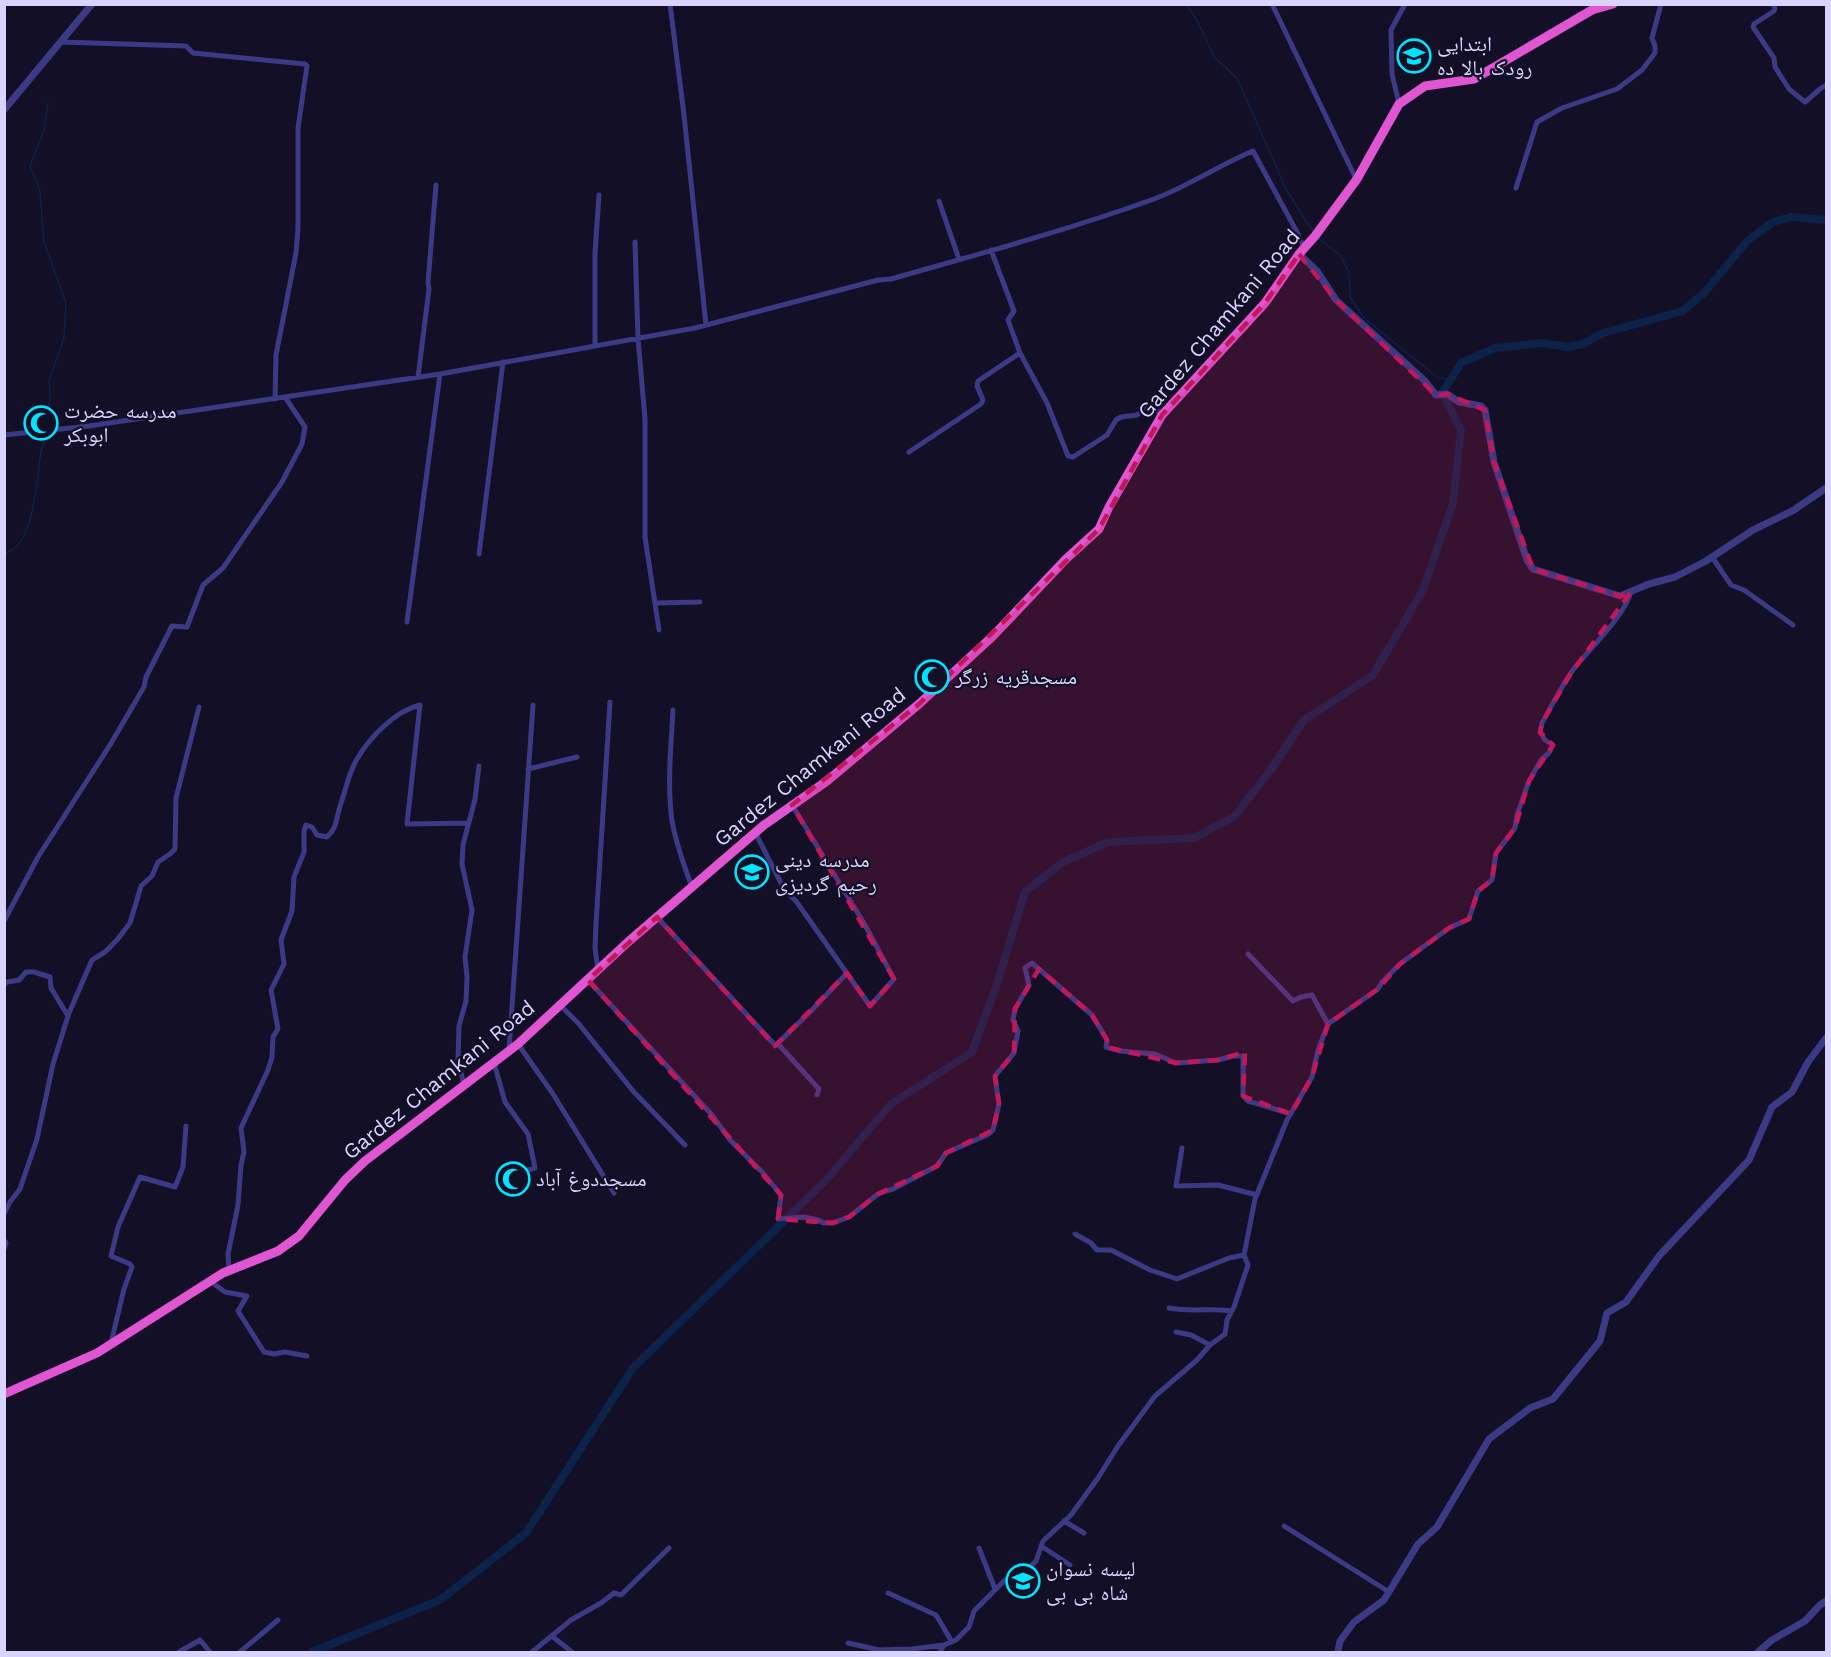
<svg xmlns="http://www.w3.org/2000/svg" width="1831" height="1657" font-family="'Work Sans','Noto Naskh Arabic',sans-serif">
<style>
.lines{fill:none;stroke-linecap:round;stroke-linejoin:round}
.stream{stroke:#0c2248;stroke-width:1.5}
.river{stroke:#0c2248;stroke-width:8}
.minor{stroke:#3d3a85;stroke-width:5}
.tertiary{stroke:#3d3a85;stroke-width:7}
.trunk{stroke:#e055d1;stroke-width:9}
.marked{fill:#c2185b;fill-opacity:0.2;stroke:#c2185b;stroke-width:4.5;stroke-dasharray:12 8;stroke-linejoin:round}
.labels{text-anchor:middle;stroke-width:4.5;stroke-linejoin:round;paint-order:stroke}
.poi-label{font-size:21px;fill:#d9d4ff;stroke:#130f26;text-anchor:start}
.street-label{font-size:21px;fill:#d9d4ff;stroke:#130f26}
</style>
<rect width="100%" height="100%" fill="#130f26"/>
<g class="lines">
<path class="stream" d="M1186 4 1198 22 1214 57 1237 78 1287 191 1313 232
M1318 238 1341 256 1349 274 1350 297 1364 318 1438 378 1451 379
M48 427 50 393 49 381 64 338 66 303 44 242 40 191 30 166 44 130 48 103
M4 553C35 549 37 475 41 451 43 445 45 439 47 433"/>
<path class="river" d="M312 1652 440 1600 526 1533 633 1368 826 1180 891 1104 972 1052 997 984 1025 892 1063 862 1108 842 1194 838 1235 816 1272 768 1304 720 1373 675 1423 590 1453 503 1461 430 1442 393 1461 363 1495 348 1542 343 1567 347 1583 344 1603 333 1683 311 1705 292 1747 241 1773 222 1791 217 1826 220"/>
<path class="minor" d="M670 4 684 115 706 325
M1272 4 1356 179
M1773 4 1775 8 1774 11 1754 24 1753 27 1774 58 1775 67 1789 89 1805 102 1820 89 1826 85
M61 42 186 46 193 53 305 64 307 66 298 128V229L296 253 276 355 275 399
M1399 104 1392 74 1391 30 1405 4
M1516 188 1537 122 1562 108 1617 89 1642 70 1655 53V46L1652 38 1661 4
M939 201 959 259
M635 242 638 338 645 419V537L659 630
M991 250 1014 311 1008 320 1020 353 1047 403 1068 456 1073 457 1107 435 1116 420 1121 417 1137 415 1147 408H1154L1162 415
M595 345V253L599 195
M418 377 429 289 428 282 436 185
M4 435 89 426 440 374 695 328 878 280 891 279C979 254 1068 230 1154 199 1189 186 1219 165 1253 151L1298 234 1300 240 1305 247
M909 452 981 404 983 400 977 386 978 381 1020 353
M479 554 503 362
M1712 557 1731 585 1744 590 1793 625
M656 603 700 602
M407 622 440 374
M673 710C671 746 667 785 672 821 676 843 684 866 692 887
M528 769 577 757
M755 832 785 891 796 901 870 1006 894 979 865 925 792 805
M657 917 773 1043 776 1045H779L819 1089 817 1095
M4 921 38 857 110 745 144 687 146 677 172 626 187 627 203 585 223 568 282 482 302 444 305 427 285 397
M1248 954 1293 1001 1301 997 1312 995 1328 1024
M598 970 595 948 596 924 610 702
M588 980 712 1115 730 1140 763 1173 781 1195 778 1219 804 1217 818 1220 823 1223H833L849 1217 878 1194 893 1189 937 1166 946 1153 987 1135 993 1130 999 1104 995 1076 1014 1053 1018 1031 1013 1020 1015 1009 1029 985 1025 968 1032 963 1092 1015 1107 1040 1106 1047 1120 1051 1155 1054 1176 1063 1218 1060 1233 1056H1243V1096L1248 1101 1291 1114
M4 985 7 982 19 980 26 972H34L50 977 51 988 68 1016
M560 1005 579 1024 633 1091 685 1145
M518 1044 553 1094 614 1193
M776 1045 811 1011 847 973
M509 1050 533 705
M494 1063 505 1102 528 1134 535 1168 509 1175
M464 1085 458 1060 459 1026 466 1001 467 977 465 957 472 910 462 864 463 845 475 799 479 766
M1182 1148 1176 1186 1218 1185 1257 1195
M4 1214 10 1202 20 1189 37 1139 53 1064 69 1013 92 960 105 952 117 940 130 923 141 886 152 876 158 862 170 854 175 849 176 798 199 707
M1075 1234 1091 1243 1097 1250H1111L1150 1270 1177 1279 1229 1258 1244 1255
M4 1240 6 1243 4 1249
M229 1271 228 1254 238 1205 241 1165 244 1152 241 1128 268 1070 272 1057 273 1037 278 1029 271 990 284 964 281 940 292 911 294 877 304 852V831L306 825 312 827 317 835 327 837C338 827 336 817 341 803 346 789 349 772 357 759 370 737 395 711 420 705L407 824 467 823
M210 1281 225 1292 247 1296 238 1311 264 1352 274 1354 285 1352 307 1356
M1169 1308C1190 1312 1211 1308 1232 1311
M1176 1332 1191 1335 1210 1345
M111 1343 124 1289 132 1267 130 1264 111 1256 118 1227 140 1177 175 1187 183 1167 186 1126
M1064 1521 1084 1533
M1284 1526 1389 1592
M1041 1546 1070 1565
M979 1548 995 1589
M888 1593 936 1615 952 1642
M553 1637 572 1652
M848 1643 879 1650 912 1649 944 1645
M179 1652 200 1640 210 1652
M240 1652 278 1620
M532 1652 571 1620 601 1603 614 1593 621 1595 669 1548
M940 1652 944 1645 956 1640 969 1627 974 1611 1005 1580 1031 1566 1036 1561 1043 1541 1071 1515 1098 1478 1118 1446 1155 1396 1197 1360 1210 1345 1225 1334 1227 1320 1234 1307 1248 1265 1244 1255 1255 1199 1287 1120 1312 1077 1318 1050 1328 1024 1378 989 1382 982 1400 964 1449 928 1469 919 1478 891 1492 880 1496 853 1515 828 1517 815 1529 781 1541 760 1549 753 1553 745 1545 740 1540 732 1542 723C1552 705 1561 687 1573 670 1590 648 1623 618 1631 592"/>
<path class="tertiary" d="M4 110 92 4
M1299 254 1317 271 1336 300 1424 380 1436 395 1447 394 1459 402 1481 406 1485 410 1494 462 1527 560 1533 569 1620 596 1649 584 1675 577 1706 561 1753 530 1794 510 1826 488
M1338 1652 1340 1641 1354 1622 1384 1600 1418 1544 1437 1527 1489 1439 1530 1408 1553 1399 1600 1341 1607 1313 1626 1302 1659 1256 1749 1160 1772 1107 1792 1092 1808 1062 1826 1038
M1758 1652 1772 1640 1805 1621 1820 1605 1826 1601"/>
<path class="trunk" d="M4 1394 97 1353 223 1273 278 1251 299 1236 345 1180 365 1161 518 1044 628 942 764 825 827 781 919 704 992 637 1066 559 1099 529 1109 507 1162 415 1265 303 1299 254 1315 236 1357 179 1399 104 1425 86 1474 79 1592 10 1613 4"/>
</g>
<path class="marked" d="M1299 254 1336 300 1436 395 1447 394 1485 410 1494 462 1533 569 1620 596 1631 592 1571 673 1542 723 1540 732 1553 745 1529 781 1515 828 1496 853 1492 880 1478 891 1469 919 1449 928 1400 964 1378 989 1328 1024 1312 1077 1291 1114 1243 1096 1245 1052 1218 1060 1176 1063 1106 1047 1107 1040 1092 1015 1039 969 1015 1009 1014 1053 995 1076 999 1104 993 1130 946 1153 937 1166 878 1194 849 1217 833 1223 778 1219 781 1195 588 980 657 917 775 1046 847 973 870 1006 894 979 792 805 919 704 1099 529 1162 415 1265 303Z"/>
<defs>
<g id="school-ring" transform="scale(1.725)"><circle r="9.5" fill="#130f26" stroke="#00e5ff" stroke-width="1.5"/><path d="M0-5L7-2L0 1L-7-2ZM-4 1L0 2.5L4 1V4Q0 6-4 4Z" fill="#00e5ff"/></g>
<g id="mosque-ring" transform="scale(1.725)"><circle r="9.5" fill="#130f26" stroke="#00e5ff" stroke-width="1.5"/><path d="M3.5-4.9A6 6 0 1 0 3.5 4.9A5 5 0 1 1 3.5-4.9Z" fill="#00e5ff"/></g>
</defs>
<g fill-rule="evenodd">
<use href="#school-ring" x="1414" y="56"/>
<use href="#mosque-ring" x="41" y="423"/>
<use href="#mosque-ring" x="932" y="677"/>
<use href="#school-ring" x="752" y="872"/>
<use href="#mosque-ring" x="513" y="1179"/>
<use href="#school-ring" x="1023" y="1581"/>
</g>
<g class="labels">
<g class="poi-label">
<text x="1437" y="51">ابتدایی<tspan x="1437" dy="24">رودک بالا ده</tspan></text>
<text x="64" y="418">مدرسه حضرت<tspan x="64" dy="24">ابوبکر</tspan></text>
<text x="955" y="684">مسجدقریه زرگر</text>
<text x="775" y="867">مدرسه دینی<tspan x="775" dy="24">رحیم گردیزی</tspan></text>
<text x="536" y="1186">مسجددوغ آباد</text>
<text x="1046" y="1576">لیسه نسوان<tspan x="1046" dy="24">شاه بی بی</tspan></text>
</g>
<g class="street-label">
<text transform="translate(1219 324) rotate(-50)" y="7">Gardez Chamkani Road</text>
<text transform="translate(810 767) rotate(-39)" y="7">Gardez Chamkani Road</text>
<text transform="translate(439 1080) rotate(-39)" y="7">Gardez Chamkani Road</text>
</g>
</g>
<rect width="1831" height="1657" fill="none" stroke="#d9d4ff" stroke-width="12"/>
</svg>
